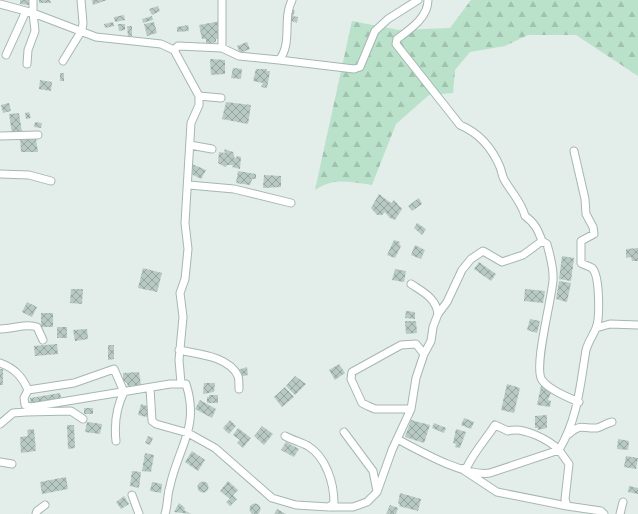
<svg xmlns="http://www.w3.org/2000/svg" width="638" height="514" font-family="'Public Sans',sans-serif">
<style>
.forest{fill:url(#forest-firs)}
.building{fill:url(#building-cross-hatch)}
.lines{fill:none;stroke-linecap:round;stroke-linejoin:round}
.minor-casing{stroke:#a5b7b2;stroke-width:9}
.minor{stroke:#fff;stroke-width:7}
</style>
<defs>
<pattern id="forest-firs" width="22" height="20" patternUnits="userSpaceOnUse"><rect width="22" height="20" fill="#bae1c9"/><path d="M5 1l3.5 6h-7zM16 11l3.5 6h-7z" fill="#a0c2ae"/></pattern>
<pattern id="building-cross-hatch" width="8" height="8" patternUnits="userSpaceOnUse"><rect width="8" height="8" fill="#b8c9c4"/><path d="M0 0l8 8M0 8l8-8" fill="none" stroke="#95a5a0"/></pattern>
</defs>
<rect width="100%" height="100%" fill="#e3eeea"/>
<path class="forest" d="M471 0H638V76L576 35H528L505 46 470 52 455 70 453 93 429 95 396 124 372 185C350 182 334 177 315 190L352 21 399 30 450 28Z"/>
<path class="building" d="M20 0H29V5L20 4Z
M39 0H50L51 3H39Z
M92 0H107L93 5Z
M158 6 160 11 152 15 149 9Z
M292 9 295 11 293 16 298 17 297 23 289 20Z
M124 15 125 20 115 22 114 17Z
M152 16 153 20 143 23 142 19Z
M221 21V38L216 39V42L206 44V39H202L199 25Z
M113 22 114 26 105 28 104 24Z
M154 22 157 33 147 36 144 24Z
M118 24H125V30L119 31Z
M188 25 189 31 177 32V27Z
M127 26H132V36H128Z
M247 42 250 49 240 53 237 46Z
M210 59 225 60V74L211 75Z
M233 68 242 69 241 79 231 78Z
M256 69H267L266 71H270L267 88 261 87 263 83 253 81Z
M60 73H64V81H60Z
M40 80 52 82 51 91 39 89Z
M226 102 251 105 248 124 222 119Z
M9 103 11 111 3 113 1 105Z
M29 112 31 118 26 119 25 113Z
M19 113 22 133 12 134 9 114Z
M35 122 42 123 41 128 34 127Z
M20 139H36L38 152H21Z
M224 149 233 152 235 159 237 156 241 157 240 169 232 167 233 165H227L225 167 218 163 219 152 225 153Z
M192 164 206 170 201 179 189 173Z
M238 171 256 174V179H252L250 185 236 183Z
M264 175 281 176V187L263 188Z
M379 194 391 203 394 200 402 209 395 220 390 218 385 212 382 215H377L371 208Z
M419 198 422 204 412 211 408 206Z
M417 223 426 229 422 235 414 228Z
M394 240 400 242 399 244 401 246 395 258 387 255Z
M415 245 425 250 421 259 411 255Z
M638 248V261H632L631 257 626 258V249Z
M562 256 574 258 571 281 559 279Z
M479 262 496 274 491 281 474 269Z
M143 268 162 273 157 292 138 288Z
M395 269 406 271 404 282 392 280Z
M559 281 571 283 567 302 556 299Z
M71 289H83L82 304 70 303Z
M525 289 545 291 543 303 524 301Z
M27 302 37 307 32 317 22 312Z
M406 311 415 312V319L405 318Z
M41 313H53V327H41Z
M530 319 540 321 537 333 527 330Z
M405 321H416L417 333 406 334Z
M57 327H67V338H57Z
M87 329 88 339 75 341 73 330Z
M57 344 58 354 35 356 34 346Z
M108 345H114V359L108 360Z
M339 364 345 373 335 380 329 370Z
M247 367 248 375 239 377 237 370Z
M0 369H3V385H0Z
M139 372 141 385 128 386 127 383 123 380V373Z
M295 376 306 384 295 395 286 386Z
M204 383H215L214 392 203 394Z
M507 384 520 388 514 413 501 410Z
M541 386 553 388 548 400 551 401 550 407 537 405Z
M285 387 294 397 282 407 274 397Z
M60 393 61 398 31 404 30 398Z
M209 395H218V403H207V397H209Z
M200 400 216 409 212 418 195 409Z
M141 404 147 406V409L150 410 147 417 138 415Z
M84 408H93V414H84Z
M547 415V428L538 430V428H535V416Z
M464 418 474 422 471 429 461 425Z
M230 420 236 426 229 434 223 428Z
M411 420 430 425 424 443 405 437Z
M87 422 102 424 100 434 85 432Z
M434 423 446 428 444 433 432 428Z
M67 425H74L75 448 68 449Z
M262 426 273 434 264 445 254 436Z
M238 428 251 438 243 448 237 443 240 440 233 435Z
M34 429 36 451 21 453 20 437 28 436 27 430Z
M456 429 466 432 460 448 455 447 456 444 453 443Z
M148 436 153 438 150 445 145 443Z
M618 439 629 441 628 450 617 449Z
M286 442 299 449 294 457 281 450Z
M192 451 205 460 198 471 185 462Z
M145 453 154 455 151 472 142 471Z
M626 456 638 458 636 469 624 467Z
M132 471 141 472 139 488 130 486Z
M66 477 68 489 42 494 40 482Z
M228 481 238 490 233 495 237 499 230 506 226 502 230 499 220 491Z
M197.5 487a5.5 5.5 0 1 1 11 0a5.5 5.5 0 1 1-11 0Z
M152 482 162 484 161 493 150 491Z
M629 486 638 488V494L628 492Z
M400 493 421 499 418 511 399 506 400 504 398 503Z
M124 496 129 504 121 509 116 502Z
M179 503 185 508 184 510 191 514 174 512Z
M249.5 509a5.5 5.5 0 1 1 11 0a5.5 5.5 0 1 1-11 0Z
M390 505 398 508 396 514H386Z
M277 509 286 514H274Z"/>
<g class="lines">
<g class="minor-casing">
<path id="minor" d="M222 0V48L239 56 279 60C293 43 282 19 292 0
M0 4 33 13V0
M174 50 178 46 222 48
M6 55 26 11
M279 60 354 69 360 67 375 31 388 19 418 0
M63 61 82 30 83 23 81 0
M27 64 28 50 35 31 33 13 96 37 161 44 174 50 199 96V105L191 123 185 223 188 249 185 279 180 293 183 317 179 360 181 383
M199 96 221 98
M0 136 38 135
M190 145 212 149
M0 174 29 175 51 181
M189 185 234 189 291 203
M542 241 547 244C550 256 554 268 553 280 552 299 533 368 542 380 548 389 569 398 579 402
M411 284C423 292 436 298 438 314
M596 328 610 324 638 325
M0 329C13 329 26 323 37 327L43 340
M179 350C197 354 229 356 238 376 239 379 239 385 239 389
M424 354 431 341 433 327 438 314 447 302 462 270 471 259 483 251 502 262 523 255 542 241C538 230 535 223 525 216 522 203 512 193 505 181 502 177 502 172 500 167 492 148 479 133 460 125L396 44 397 39C409 30 428 18 428 0
M0 363C14 368 22 376 28 390L24 398 25 405 31 407 170 384H186C200 427 178 448 170 486 167 495 168 505 165 514
M150 388 152 421 156 424 188 433 215 448 272 498 296 505 329 507H353L367 502 377 492 392 450 411 409 416 378 424 354 416 344 401 345 352 372 351 379 362 403 368 406 375 409H411
M28 390 74 383 114 369 124 392C116 408 114 423 116 441
M0 424 13 413 26 412 71 411 83 419
M344 432 373 471 377 491
M569 434C581 423 583 429 597 428 602 427 606 423 612 422
M285 436C292 440 301 442 308 446 326 457 334 483 334 503L329 507
M397 439C420 451 465 477 490 473L559 450C549 440 523 426 508 431L495 425C486 439 474 452 467 467L462 469 497 492 567 506 601 511 604 514
M0 462 12 464
M132 495 139 514
M567 506 565 499 569 464 559 450C578 418 580 386 586 350 588 342 593 336 596 328 600 319 600 275 592 268 589 266 584 265 581 263V241L594 234 593 227 586 214 585 199 574 151
M36 514 37 511 45 505
M620 514 623 502"/>
</g>
<use href="#minor" class="minor"/>
</g>
</svg>
